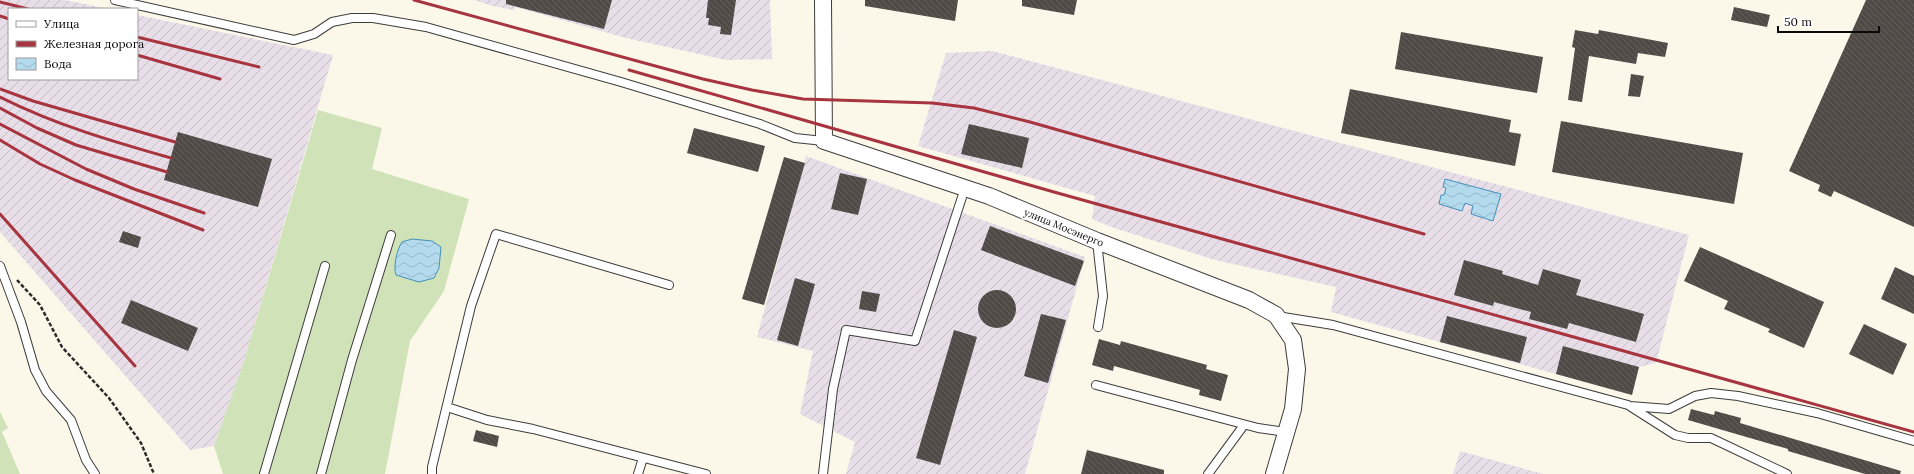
<svg xmlns="http://www.w3.org/2000/svg" width="1914" height="474" font-family="Lora,serif">
<style>
.industrial{fill:url(#industrial-furrows)}
.grass{fill:#cfe2b8}
.water{fill:url(#water-waves);stroke:#4490bb}
.building{fill:url(#building-back-hatch)}
.lines{fill:none;stroke-linecap:round;stroke-linejoin:round}
.service-casing{stroke:#3d3d3d;stroke-width:10}
.minor-casing{stroke:#3d3d3d;stroke-width:18}
.path{stroke:#2c2c2c;stroke-width:2.5;stroke-dasharray:4 2;stroke-linecap:butt}
.service{stroke:#fff;stroke-width:8}
.minor{stroke:#fff;stroke-width:16}
.rail{stroke:#a7343e;stroke-width:3}
.labels{text-anchor:middle;stroke-width:4;stroke-linejoin:round;paint-order:stroke}
.street-label{font-size:10px;fill:#0a0a0a;stroke:#fff}
</style>
<defs>
<pattern id="industrial-furrows" width="10" height="10" patternUnits="userSpaceOnUse"><rect width="10" height="10" fill="#e7dee8"/><path d="M-1 1l2-2M0 10L10 0M9 11l2-2" fill="none" stroke="#c5bdc6"/></pattern>
<pattern id="water-waves" width="16" height="10" patternUnits="userSpaceOnUse"><rect width="16" height="10" fill="#b4daed"/><path d="M0 5q4-4 8 0t8 0" fill="none" stroke="#99baca"/></pattern>
<pattern id="building-back-hatch" width="6" height="6" patternUnits="userSpaceOnUse"><rect width="6" height="6" fill="#514b48"/><path d="M-1 5l2 2M0 0l6 6M5-1l2 2" fill="none" stroke="#65605e"/></pattern>
</defs>
<rect width="100%" height="100%" fill="#fcf8e9"/>
<path class="industrial" d="M0 0H65L109 9H9V79H137V15L333 55 245 358 214 446 190 450 0 232Z
M474 0H770L772 59 726 60 626 38 515 7 514 10 493 6Z
M992 51 1689 235 1656 363 1639 367 1632 395 1331 312 1336 287 1215 260 1114 228 1092 219 1095 196 918 146 946 53Z
M806 156 1085 257 1025 474H846L855 442 800 414 813 351 757 337Z
M1460 451 1543 474H1453Z"/>
<path class="grass" d="M318 110 382 128 372 169 469 199 444 291 410 341 385 474H223L214 446 245 358Z
M0 412 8 428 2 432 20 474H0Z"/>
<path class="water" d="M1445 179 1501 194 1493 221 1471 214 1473 206 1465 203 1462 211 1439 204 1441 195H1444L1446 188 1443 187Z
M412 239 432 241 441 247 439 268 434 278 419 282 396 275C393 267 397 249 402 242Z"/>
<path class="building" d="M506 0H612L604 29 506 4Z
M708 0H736L731 35 720 34 721 27 708 25 709 18H706Z
M865 0H958L955 21 865 6Z
M1022 0H1077L1074 15 1022 6Z
M1866 0H1914V227L1834 191 1831 197 1818 191 1820 185 1789 171Z
M1734 7 1770 15 1767 27 1731 20Z
M1575 30 1598 34 1599 30 1668 43 1665 57 1638 53 1636 64 1589 56 1582 102 1568 100 1575 48 1572 47Z
M1401 32 1543 57 1537 93 1395 69Z
M1631 74 1644 76 1640 97 1628 96Z
M1350 89 1511 120 1509 132 1521 134 1515 166 1341 133Z
M1561 121 1743 153 1734 204 1552 172Z
M969 124 1029 138 1022 168 961 154Z
M694 128 765 146 758 172 687 153Z
M178 132 272 159 258 207 164 180Z
M784 157 805 163 764 305 742 299Z
M840 173 867 179 858 215 831 209Z
M990 226 1084 261 1075 286 981 250Z
M123 231 141 237 138 248 119 242Z
M1700 247 1824 302 1804 348 1768 332 1770 329 1724 309 1728 301 1684 281Z
M1464 260 1503 271 1502 274 1538 285 1543 269 1581 280 1576 295 1644 314 1636 342 1569 323 1567 329 1529 319 1531 312 1494 302 1493 306 1454 295Z
M1895 267 1914 276V314L1881 299Z
M795 278 815 284 798 346 777 340Z
M978 309a19 19 0 1 1 38 0a19 19 0 1 1-38 0Z
M862 291 880 294 876 312 859 309Z
M131 300 198 328 188 351 121 323Z
M1041 314 1066 320 1048 383 1024 376Z
M1447 316 1527 337 1520 363 1440 342Z
M1864 324 1907 344 1893 375 1849 354Z
M954 330 977 337 940 465 916 458Z
M1099 339 1120 345 1121 341 1207 365 1206 369 1228 375 1221 401 1199 395 1200 390 1114 366 1113 371 1092 365Z
M1563 346 1639 367 1632 395 1556 374Z
M1691 409 1714 415 1715 411 1741 418 1740 423 1901 471 1900 474H1865L1788 451V449L1688 420Z
M476 430 499 436 497 447 473 441Z
M1087 450 1164 470V474H1081Z"/>
<g class="lines">
<g class="service-casing">
<path id="service" d="M115 0 294 40 314 34 332 22 352 18H373L426 27 621 82 760 124 795 138 824 141
M1097 241 1103 296 1098 327
M0 266 21 322 35 370 46 391 71 420 86 460 95 474
M1277 316 1333 325 1628 405 1675 435 1688 438H1711L1787 474
M1096 385 1258 428 1286 432
M1630 406 1669 409 1695 396 1711 393 1738 396 1817 413 1914 441
M447 407 487 420 533 429 706 474
M264 474 325 266
M321 474 352 360 391 235
M432 474V467L471 306 496 234 669 285
M638 474 643 458
M823 474 833 389 846 330 915 341 965 188
M1208 474 1244 425"/>
</g>
<g class="minor-casing">
<path id="minor" d="M823 0 824 141 989 196 1097 241 1249 300 1276 315 1293 340 1297 369 1293 409 1274 474"/>
</g>
<path class="path" d="M17 280 40 305 62 347 109 398 141 443 154 474"/>
<use href="#service" class="service"/>
<use href="#minor" class="minor"/>
<path class="rail" d="M414 0 703 79 752 90 803 99 932 103 974 108 1030 122 1424 234
M0 2 28 9
M0 16 9 19
M137 37 259 67
M137 55 220 79
M629 70 1054 192 1914 432
M0 89 33 101 175 142
M0 97C56 125 111 141 171 158
M0 108 37 128 76 145 167 172
M0 124 86 169 134 189 204 213
M0 140 40 164 75 180 203 230
M0 214 135 366"/>
</g>
<g class="labels">
<g class="street-label">
<text transform="translate(1064 227) rotate(22)" y="4">улица Мосэнерго</text>
</g>
</g>
<rect x="8" y="8" width="130" height="72" fill="#ffffff" stroke="#9d9d9d"/>
<rect x="16" y="21" width="20" height="6" fill="#ffffff" stroke="#9d9d9d"/>
<text x="44" y="28" font-size="12" fill="#0a0a0a">Улица</text>
<rect x="16" y="41" width="20" height="6" fill="#a7343e" stroke="#9d9d9d"/>
<text x="44" y="48" font-size="12" fill="#0a0a0a">Железная дорога</text>
<rect x="16" y="58" width="20" height="12" fill="url(#water-waves)" stroke="#9d9d9d"/>
<text x="44" y="68" font-size="12" fill="#0a0a0a">Вода</text>
<path d="M1778 26v6h101v-6" fill="none" stroke="#0a0a0a" stroke-width="2"/>
<text x="1784" y="26" font-size="12" fill="#0a0a0a" stroke="#ffffff" stroke-width="3" paint-order="stroke">50 m</text>
</svg>
